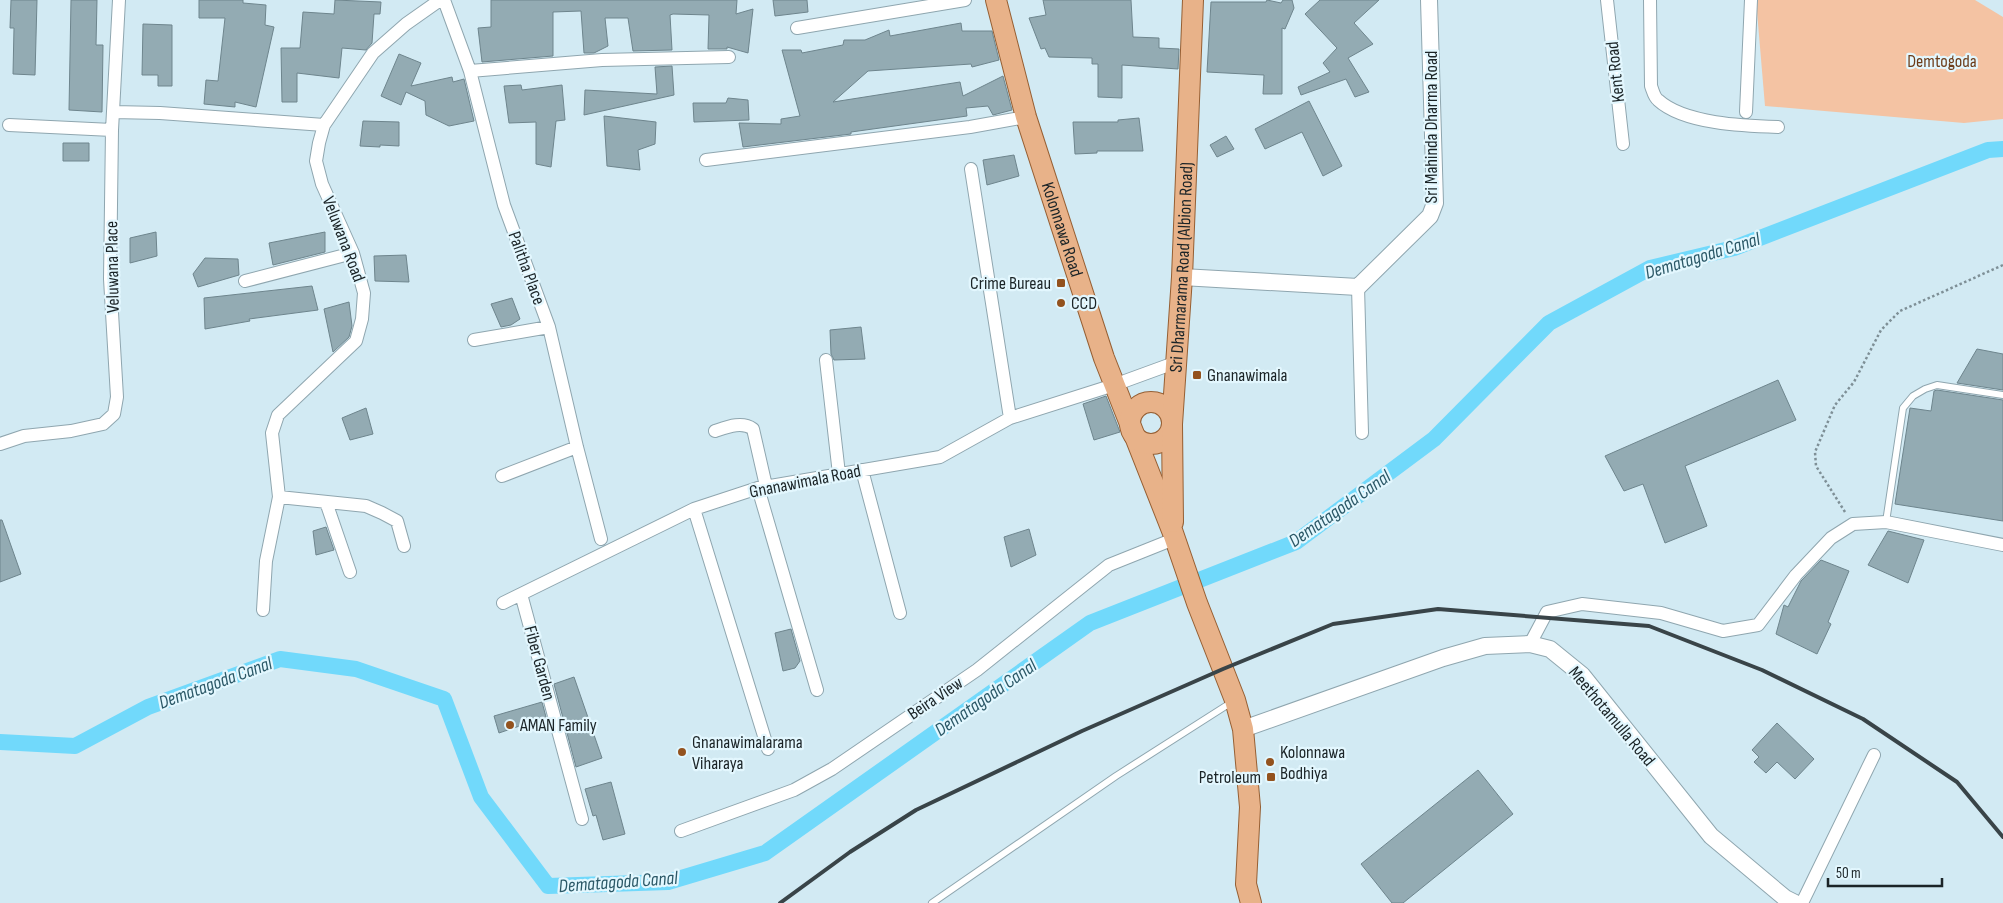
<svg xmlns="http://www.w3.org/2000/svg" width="2003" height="903" font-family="'Sofia Sans Condensed',sans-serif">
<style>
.green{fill:#f4c3a3}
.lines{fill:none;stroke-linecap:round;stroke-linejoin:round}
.canal{stroke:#71d9fb;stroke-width:16}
.building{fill:#93abb3;stroke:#6e858d}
.service-casing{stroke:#8fa6af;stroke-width:8}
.minor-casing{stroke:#8fa6af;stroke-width:14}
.tertiary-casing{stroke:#8fa6af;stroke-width:18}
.primary-casing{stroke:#965f33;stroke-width:22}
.path{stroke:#7e8f96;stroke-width:2.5;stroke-dasharray:2.5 2.5;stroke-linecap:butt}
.service{stroke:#fff;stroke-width:6}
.minor{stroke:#fff;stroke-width:12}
.tertiary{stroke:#fff;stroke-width:16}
.primary{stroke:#e8b289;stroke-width:20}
.rail{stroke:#394448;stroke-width:4}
.poi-dot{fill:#93521e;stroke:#e3f7fe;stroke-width:2}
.labels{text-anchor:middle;stroke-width:4.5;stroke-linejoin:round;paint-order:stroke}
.park-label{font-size:18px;fill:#6d3d1a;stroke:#e3f7fe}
.street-label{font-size:18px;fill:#1b2427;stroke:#e3f7fe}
.poi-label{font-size:18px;fill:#1b2427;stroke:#e3f7fe;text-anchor:start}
.water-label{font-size:19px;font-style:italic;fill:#2b5867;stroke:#e3f7fe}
</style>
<rect width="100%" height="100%" fill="#d2eaf3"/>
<path class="green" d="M1756 0H1975L2003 17V119L1964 123 1765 106Z"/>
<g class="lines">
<path class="canal" d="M0 742 75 746 148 707 280 659 356 669 444 699 481 797 548 886 668 882 765 853 1090 623 1296 542 1434 439 1549 323 1650 268 1734 248 1988 150 2003 149"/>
</g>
<path class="building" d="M11 0H37L35 75 13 74 14 28H10Z
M71 0H97L96 45H103L102 112 69 110Z
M199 0H243V3L266 5 265 25 274 27 256 107 235 102V107L204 104 206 80 218 81 225 18H199Z
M335 0 381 2 380 14H374L372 43 366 50 342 48 339 78 297 73V102H282L281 48H300L303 12 334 14Z
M491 0H737L736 14 753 9 748 53 727 47V49H708L709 15 673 14 670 15 672 50 633 51 628 18H605L608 46 594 53H584L581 11 553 12V56L482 62 478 28 491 27Z
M773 0H807L808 12 775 16Z
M1043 0H1131L1133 37 1159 38V48L1179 49 1178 69 1122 65V98L1098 97V64H1092V58L1049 57 1045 48 1041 49 1029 18 1046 15Z
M1267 0 1281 3 1283 0H1292L1294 8 1285 29 1282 28V94H1263L1264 75 1207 72 1211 2H1266Z
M1320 0H1379L1354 23 1373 44 1348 58 1369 92 1355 97 1346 79 1301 95 1298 87 1330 72 1323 63 1337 48 1305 14Z
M961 23 962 31H992L999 60 972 67 971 64 868 71 833 102 960 82 963 96 1003 76 1012 110 993 115 988 106 966 108 967 116 851 132V134L743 147 739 123 781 124V119L800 116 782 50H801L802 53 843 45 844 40H865L889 30 890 36Z
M143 24 172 25V86H158V75H142Z
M399 54 421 63 411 86 452 77 453 82 464 79 474 121 449 126 426 115 425 101 406 92 401 105 381 96Z
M672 66 674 95 584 115 585 90 657 94 655 67Z
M521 85 522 90 562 85 565 120 556 121 551 167 536 164V122L509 123 504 86Z
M728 98 748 100 749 120 694 122 693 103H726Z
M1309 101 1342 166 1323 176 1302 132 1265 149 1255 129Z
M604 116 656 122 655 144 638 150 640 170 607 166Z
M1139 118 1143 151H1097V153L1075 154 1073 122H1118V120Z
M363 121 399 122V146L380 145V147L360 146Z
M1226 136 1234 149 1217 157 1210 145Z
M63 143H89V161H63Z
M1014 155 1019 176 987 185 983 160Z
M156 232 157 256 130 263V238Z
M325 232V252L273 265 269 243Z
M406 255 409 282 375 281 374 256Z
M205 258 238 259 239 275 198 287 193 274Z
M312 286 318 310 249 319 250 321 205 329 204 298Z
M512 298 520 319 511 325 501 327 491 304Z
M349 302 352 326 349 337 333 352 324 309Z
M861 327 865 359 834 360 831 354 830 330Z
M1977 349 2003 354V390L1957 383Z
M1778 380 1796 420 1685 466 1707 526 1665 543 1643 484 1624 491 1605 456Z
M1937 390 2003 400V521L1895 504 1910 408 1931 411 1934 391Z
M1106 396 1120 432 1094 440 1083 404Z
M366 408 373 434 350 440 342 418Z
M0 520H2L21 574 0 582Z
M326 527 334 550 316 555 313 531Z
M1029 529 1036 555 1011 567 1004 537Z
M1888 531 1924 540 1908 583 1868 565Z
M1821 560 1849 571 1828 622 1831 624 1817 654 1776 634 1784 605 1788 607 1801 581Z
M791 629 800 661 795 668 783 671 775 633Z
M574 677 602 758 576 767 554 684Z
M542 702 546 717 499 733 494 716Z
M1777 723 1814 759 1795 779 1777 762 1766 773 1754 762 1759 757 1752 750Z
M1478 770 1513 814 1403 903H1392L1361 864Z
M611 782 625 834 603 840 596 815 593 816 585 789Z"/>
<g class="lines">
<g class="service-casing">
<path id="service" d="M1886 522 1903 408 1913 396 1925 389 1937 385 2003 395
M932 903 1116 776 1232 702"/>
</g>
<g class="minor-casing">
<path id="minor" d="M444 0 470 71 504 205 549 327 577 447 601 539
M1607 0 1623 144
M1650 0 1651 86C1653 91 1654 97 1658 100 1684 124 1745 126 1778 127
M797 28 965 0
M470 71 602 60 729 57
M113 112 160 113 324 125
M1746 112 1751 0
M9 125 112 130
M706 160 970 127 1026 117
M971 169 1010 418
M245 281 353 253
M1358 287 1362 433
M474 340 549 327
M826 360 839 474
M715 431C727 427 742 421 753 429L766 486
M0 444 24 436 71 431 103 424 114 414 117 397 110 279 112 130 119 0
M862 470 900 613
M502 476 577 447
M758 488 817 690
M279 497 366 506 382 513 397 521 404 546
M326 502 350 572
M694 509 768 749
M521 594 582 819
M503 603 694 509 758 488 940 457 1010 418 1114 385 1177 362
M263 610 266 561 279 497 272 433 278 415 356 341 362 319 364 293 353 253 322 184 316 161 319 143 324 125 373 53 406 24 440 0
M1530 644 1547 612 1582 604 1661 613 1723 631 1758 625 1796 575 1831 538 1853 524 1886 522 2003 545
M681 831 794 790 832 769 977 670 1109 565 1174 539
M1802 903 1874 755"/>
</g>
<g class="tertiary-casing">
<path id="tertiary" d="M1182 277 1358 287 1430 216 1435 203 1429 0
M1243 729 1443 658 1485 646 1530 644 1550 649 1582 675 1711 836 1785 898 1795 903"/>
</g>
<g class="primary-casing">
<g id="primary">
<path id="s1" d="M996 0 1026 117 1104 358 1173 533 1197 603 1235 700 1243 729 1250 807 1246 884 1251 903"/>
<circle cx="1151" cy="423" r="21"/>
<path id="s2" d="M1173 522 1172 424 1182 277 1193 0"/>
</g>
</g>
<path class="path" d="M1845 512 1816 466 1815 452 1835 405 1854 382 1881 330 1900 311 2003 265"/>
<use href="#service" class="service"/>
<use href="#minor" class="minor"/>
<use href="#tertiary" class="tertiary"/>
<use href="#primary" class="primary"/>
<path class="rail" d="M780 903 850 852 916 810 1082 731 1223 669 1333 624 1438 609 1649 626 1762 670 1863 719 1957 782 2003 837"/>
</g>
<g class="poi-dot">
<rect x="1056" y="278" width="10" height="10" rx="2.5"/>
<circle cx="1061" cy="303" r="5"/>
<rect x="1192" y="370" width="10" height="10" rx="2.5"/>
<circle cx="510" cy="725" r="5"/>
<circle cx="682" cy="752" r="5"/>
<circle cx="1270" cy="762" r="5"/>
<rect x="1266" y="772" width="10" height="10" rx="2.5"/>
</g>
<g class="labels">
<g class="park-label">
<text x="1942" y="67">Demtogoda</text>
</g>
<g class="street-label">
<text transform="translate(1615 72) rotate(-96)" y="6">Kent Road</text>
<text transform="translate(1431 127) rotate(-90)" y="6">Sri Mahinda Dharma Road</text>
<text dy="6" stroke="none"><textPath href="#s1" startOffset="239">Kolonnawa Road</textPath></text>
<text transform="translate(344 239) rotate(69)" y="6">Veluwana Road</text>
<text transform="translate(112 267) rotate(-91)" y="6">Veluwana Place</text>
<text dy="6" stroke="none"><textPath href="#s2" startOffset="255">Sri Dharmarama Road (Albion Road)</textPath></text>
<text transform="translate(527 268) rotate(70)" y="6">Palitha Place</text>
<text transform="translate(805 481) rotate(-11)" y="6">Gnanawimala Road</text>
<text transform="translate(540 663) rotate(75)" y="6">Fiber Garden</text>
<text transform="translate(935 698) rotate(-34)" y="6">Beira View</text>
<text transform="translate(1612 716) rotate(50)" y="6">Meethotamulla Road</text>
</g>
<g class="poi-label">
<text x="1051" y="289" text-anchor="end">Crime Bureau</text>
<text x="1071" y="309">CCD</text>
<text x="1207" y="381">Gnanawimala</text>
<text x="520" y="731">AMAN Family</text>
<text x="692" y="748">Gnanawimalarama<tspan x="692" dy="21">Viharaya</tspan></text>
<text x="1280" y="758">Kolonnawa<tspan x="1280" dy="21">Bodhiya</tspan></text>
<text x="1261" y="783" text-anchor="end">Petroleum</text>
</g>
<g class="water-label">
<text transform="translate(1702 255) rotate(-17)" y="7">Dematagoda Canal</text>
<text transform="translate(1339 508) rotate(-35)" y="7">Dematagoda Canal</text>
<text transform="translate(215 682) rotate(-20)" y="7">Dematagoda Canal</text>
<text transform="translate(985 697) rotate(-35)" y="7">Dematagoda Canal</text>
<text transform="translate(618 881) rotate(-4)" y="7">Dematagoda Canal</text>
</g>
</g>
<path d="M1828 878v8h114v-8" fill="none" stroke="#1b2427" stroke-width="2.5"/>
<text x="1836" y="878" font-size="15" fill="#1b2427" stroke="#e3f7fe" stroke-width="4" paint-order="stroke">50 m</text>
</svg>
